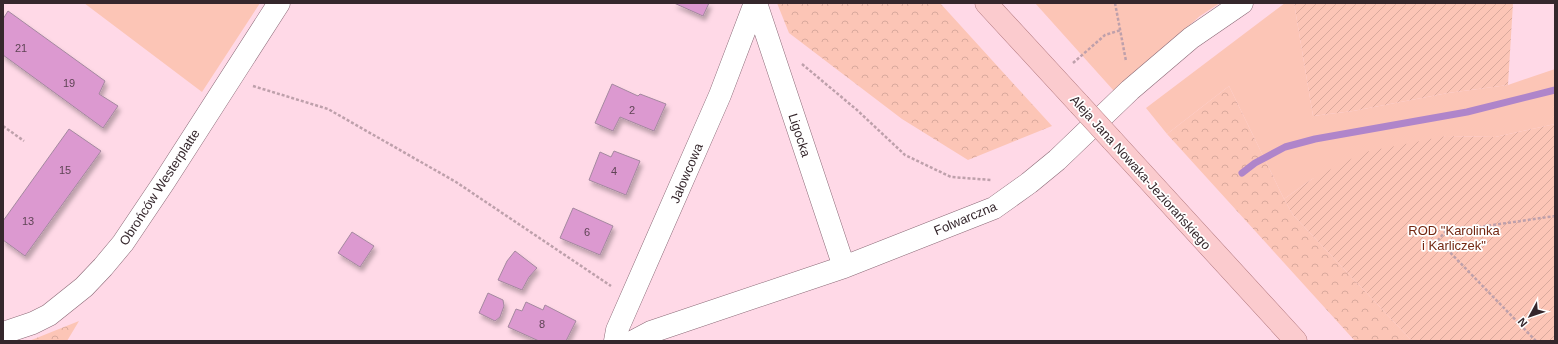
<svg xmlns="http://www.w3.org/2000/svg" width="1558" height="344" font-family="Helvetica,sans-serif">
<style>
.grass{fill:#fcc5b6}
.forest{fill:url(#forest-crowns)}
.garden{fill:url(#garden-furrows)}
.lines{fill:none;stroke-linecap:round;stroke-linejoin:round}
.stream{stroke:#af85ca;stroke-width:7}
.building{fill:#dc99d0;stroke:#a4889f;filter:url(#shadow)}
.minor-casing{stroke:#8a6976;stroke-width:23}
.major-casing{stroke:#b47b80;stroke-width:23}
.path{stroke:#bea0ab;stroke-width:2.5;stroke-dasharray:3 2;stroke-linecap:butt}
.minor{stroke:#fff;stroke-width:22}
.major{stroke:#fbcbce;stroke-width:22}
.major-bridge-casing{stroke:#b47b80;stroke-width:23;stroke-linecap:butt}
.major-bridge{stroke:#fbcbce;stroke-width:22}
.labels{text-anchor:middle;stroke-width:3.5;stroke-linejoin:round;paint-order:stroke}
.number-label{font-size:11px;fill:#5f4455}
.street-label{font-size:13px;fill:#35272c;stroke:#fff}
.park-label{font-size:13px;fill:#732812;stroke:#fff}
</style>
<defs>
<pattern id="forest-crowns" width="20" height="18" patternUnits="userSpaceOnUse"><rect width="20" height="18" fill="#fcc5b6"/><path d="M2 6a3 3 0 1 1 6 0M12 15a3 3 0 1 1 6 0" fill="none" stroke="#d9a99d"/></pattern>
<pattern id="garden-furrows" width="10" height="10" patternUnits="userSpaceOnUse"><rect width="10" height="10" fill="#fcc5b6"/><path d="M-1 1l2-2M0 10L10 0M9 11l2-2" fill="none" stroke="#d9a99d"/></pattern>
<filter id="shadow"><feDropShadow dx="2.5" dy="4.5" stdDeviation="2" flood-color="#0004"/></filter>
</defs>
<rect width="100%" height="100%" fill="#ffd9e7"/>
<path class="grass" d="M84 3H260L202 92Z
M1035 3H1220L1200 16 1114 91Z
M1285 3H1294L1313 116 1353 111 1448 93 1508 85 1555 69V124L1495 137 1446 136 1312 179 1284 199 1229 86 1167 134 1146 108Z"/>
<path class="forest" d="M777 3H940L1052 126 968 160 902 119 789 33Z
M1229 86 1284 199 1293 215 1412 341H1355L1167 134Z
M79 321 67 341H29Z"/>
<path class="garden" d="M1294 3H1513L1508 85 1448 93 1353 111 1313 116Z
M1555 124V341H1412L1293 215 1284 199 1312 179 1365 152 1446 136 1495 137Z"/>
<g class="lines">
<path class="stream" d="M1242 173 1255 163 1285 147 1315 139 1467 112 1555 90"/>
</g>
<path class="building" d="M674 3H709L703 16Z
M8 11 105 81 99 94 118 106 103 128 3 55V19Z
M612 84 638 96 640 94 666 104 654 131 620 117 613 131 595 123Z
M69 129 101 151 25 256 3 240V221Z
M614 151 640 161 626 195 589 180 600 152 611 157Z
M573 208 613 226 600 255 560 238Z
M352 232 374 246 360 267 338 253Z
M515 251 537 268 529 277 522 290 498 280 507 261Z
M488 293 503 300 504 306 500 317 495 321 479 313Z
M526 302 543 310 545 305 576 321 566 341H539L508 327 516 309 522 311Z"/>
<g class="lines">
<g class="minor-casing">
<path id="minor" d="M756 3 844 267
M3 333 33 323 49 315 84 287 103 267 123 243 164 182 279 3
M615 341 617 330 720 95 755 3
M634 341 651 332 844 267 994 208 1029 183 1057 160 1130 90 1191 38 1242 3"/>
</g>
<g class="major-casing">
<path id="major" d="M986 3 1079 104
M1112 140 1296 341"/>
</g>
<path class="path" d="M1115 3 1126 61
M1073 63 1105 35 1121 30
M802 64 857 110 905 155 951 177 992 180
M253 86 328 109 456 182 611 286
M3 126 24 141
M1536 341 1438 240 1445 232 1555 216"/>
<use href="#minor" class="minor"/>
<use href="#major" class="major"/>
<g class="major-bridge-casing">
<path id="major-bridge" d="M1079 104 1112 140"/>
</g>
<use href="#major-bridge" class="major-bridge"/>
</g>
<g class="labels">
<g class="number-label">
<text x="21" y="52">21</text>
<text x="69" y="87">19</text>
<text x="632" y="114">2</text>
<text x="65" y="174">15</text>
<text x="614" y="175">4</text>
<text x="28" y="225">13</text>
<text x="587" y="236">6</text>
<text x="542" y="328">8</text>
</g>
<g class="street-label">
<text transform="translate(800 135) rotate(72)" y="5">Ligocka</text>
<text transform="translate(1141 172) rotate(48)" y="5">Aleja Jana Nowaka-Jeziorańskiego</text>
<text transform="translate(686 173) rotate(-67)" y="5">Jałowcowa</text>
<text transform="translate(159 187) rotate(-57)" y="5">Obrońców Westerplatte</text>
<text transform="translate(965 218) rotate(-23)" y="5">Folwarczna</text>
</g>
<g class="park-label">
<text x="1454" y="235">ROD "Karolinka<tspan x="1454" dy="15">i Karliczek"</tspan></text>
</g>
</g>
<rect width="1558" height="344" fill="none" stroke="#35272c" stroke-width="8"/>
<g transform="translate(1530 316) rotate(230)" stroke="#ffffff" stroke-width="3" paint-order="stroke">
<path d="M0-3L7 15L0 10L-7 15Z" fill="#35272c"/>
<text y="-6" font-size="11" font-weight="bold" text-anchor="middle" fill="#35272c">N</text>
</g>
</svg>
